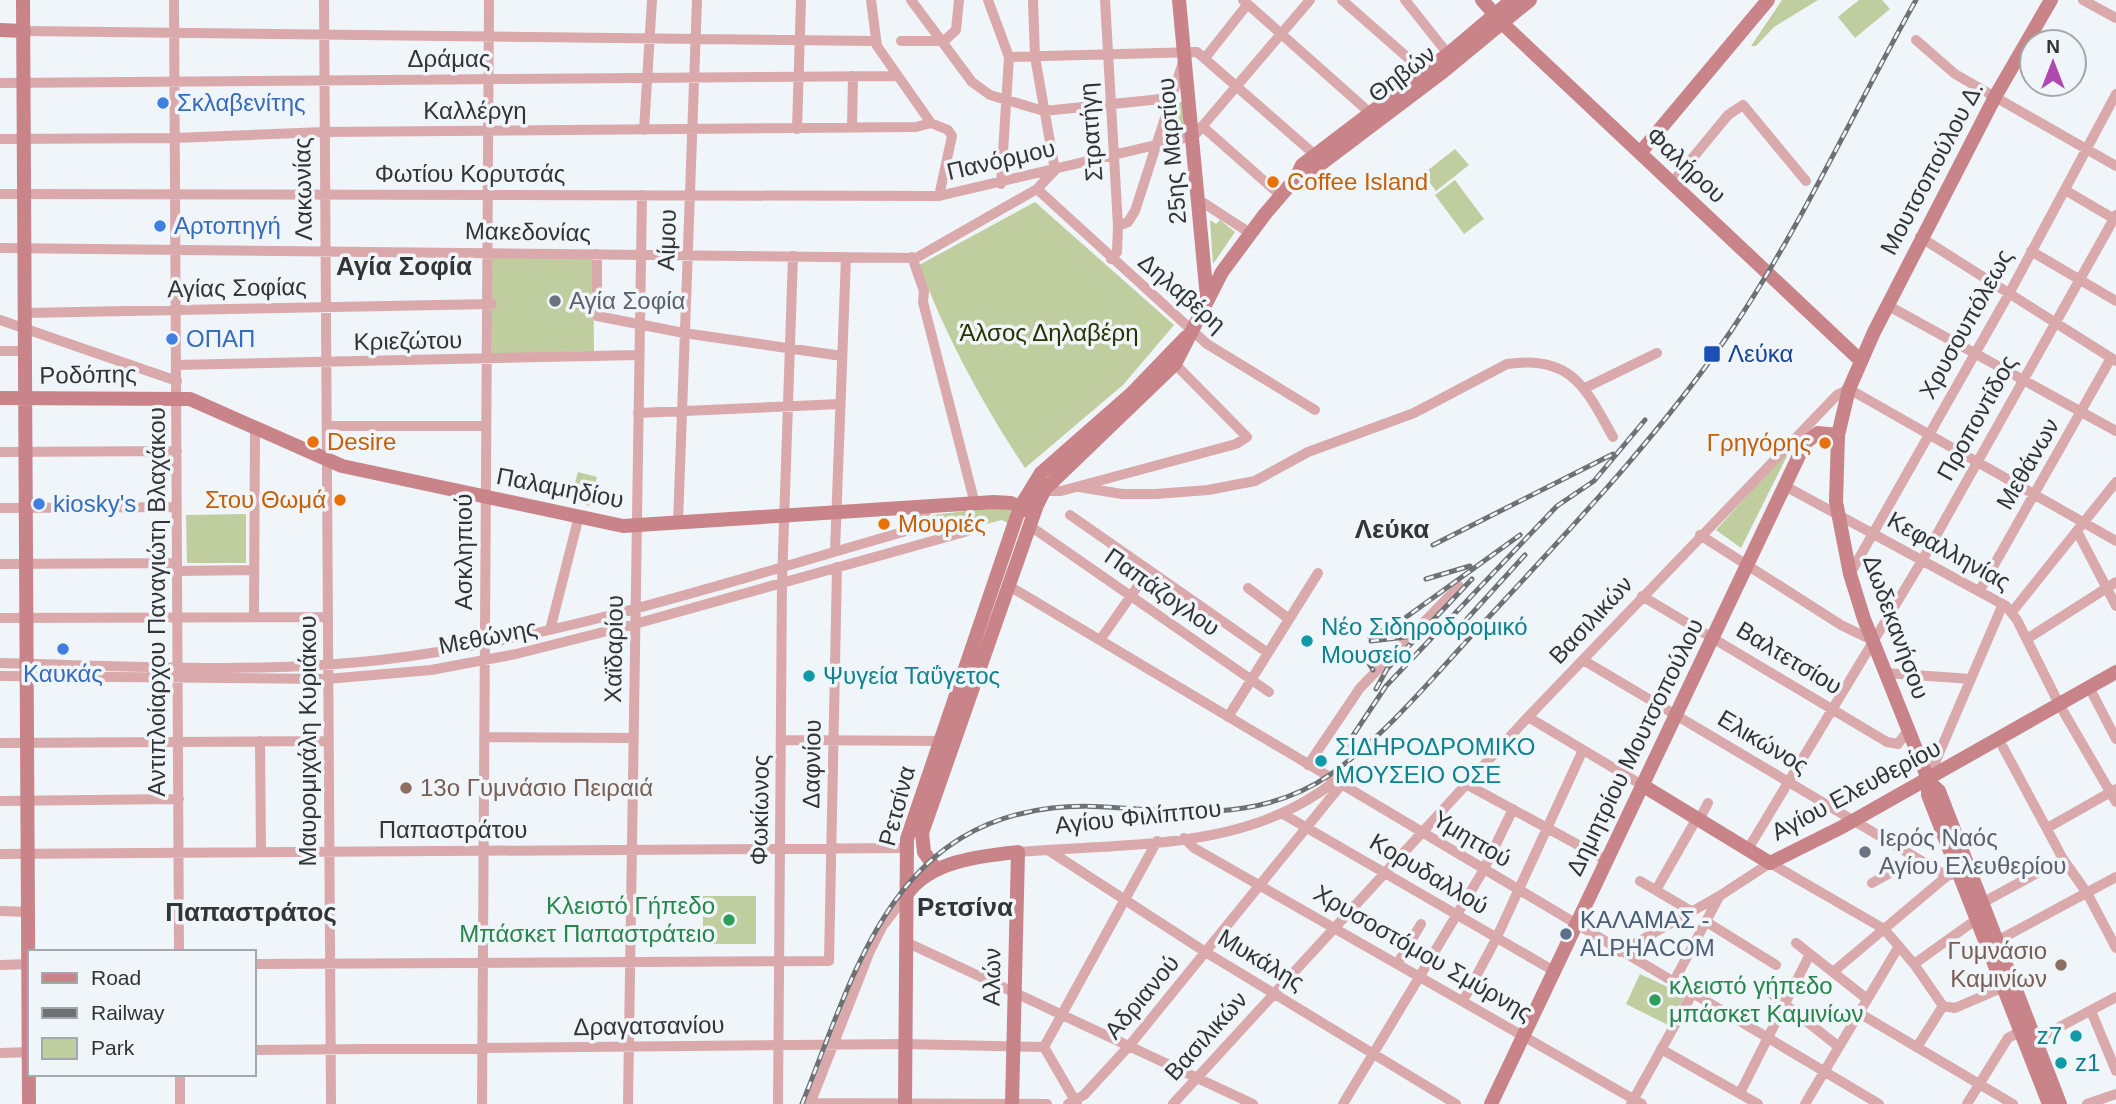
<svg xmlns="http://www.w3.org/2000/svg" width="2116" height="1104" font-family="Arial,sans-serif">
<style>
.green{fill:#c0cd9f}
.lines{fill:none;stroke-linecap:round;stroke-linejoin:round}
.street{stroke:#d9a9ab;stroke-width:10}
.secondary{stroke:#c88488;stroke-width:14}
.rail-casing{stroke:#6e7174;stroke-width:5}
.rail{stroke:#f0f5fa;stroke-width:2.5;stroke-dasharray:8;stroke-linecap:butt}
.shop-dot{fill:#3f7fe0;stroke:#f0f5fa;stroke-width:2.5}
.food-dot{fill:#e8710a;stroke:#f0f5fa;stroke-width:2.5}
.worship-dot{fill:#6b7280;stroke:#f0f5fa;stroke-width:2.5}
.transit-dot{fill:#1a4fb4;stroke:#f0f5fa;stroke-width:2.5}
.culture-dot{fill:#0f9aa8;stroke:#f0f5fa;stroke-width:2.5}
.education-dot{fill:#8d6e63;stroke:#f0f5fa;stroke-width:2.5}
.leisure-dot{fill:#2e9e5b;stroke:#f0f5fa;stroke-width:2.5}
.service-dot{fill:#5c6f8a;stroke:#f0f5fa;stroke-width:2.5}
.labels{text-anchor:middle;stroke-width:7;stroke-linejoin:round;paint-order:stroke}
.street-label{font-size:24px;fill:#323436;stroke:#f0f5fa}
.shop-label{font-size:24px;fill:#366cbe;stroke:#f0f5fa;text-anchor:start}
.food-label{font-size:24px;fill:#c56008;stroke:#f0f5fa;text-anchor:start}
.worship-label{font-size:24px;fill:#5b616d;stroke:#f0f5fa;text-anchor:start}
.park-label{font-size:24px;fill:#2a3300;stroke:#f0f5fa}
.transit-label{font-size:24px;fill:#164399;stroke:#f0f5fa;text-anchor:start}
.culture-label{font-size:24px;fill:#0d838f;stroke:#f0f5fa;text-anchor:start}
.education-label{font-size:24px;fill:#785e54;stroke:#f0f5fa;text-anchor:start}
.leisure-label{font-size:24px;fill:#27864d;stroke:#f0f5fa;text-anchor:end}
.service-label{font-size:24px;fill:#4e5e75;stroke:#f0f5fa;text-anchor:start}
.neighbourhood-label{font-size:26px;font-weight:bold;fill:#323436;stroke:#f0f5fa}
</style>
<rect width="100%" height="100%" fill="#f0f5fa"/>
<path class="green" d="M1782 0H1818L1774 27 1756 46H1751Z
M1859 0H1882L1890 9 1855 38 1838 17Z
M1183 100 1184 133 1163 138 1171 110Z
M1455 149 1469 165 1436 191 1423 174Z
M1455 180 1484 219 1464 234 1435 195Z
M1035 202 1174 325 1123 385 1025 468C983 405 946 337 919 265Z
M1210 220 1216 224 1220 220 1235 232 1213 264Z
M492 255 593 256 594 351 492 354Z
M1785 454 1787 456 1741 548 1716 530Z
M578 472 597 477 589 506 570 500Z
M1006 506 1011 508 1009 524 1002 520 974 527 972 522 908 536 933 515Z
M246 514V563H187L186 515Z
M703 896H756V944H703Z
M1640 974 1685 995 1670 1026 1626 1004Z"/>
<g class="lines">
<path class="street" d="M174 0 179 952
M324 0 331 1104
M871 0 877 46 931 123
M911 0 972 82 990 95 1044 111 1171 98
M988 0 1009 57 1001 184
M1105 0 1118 226 1117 252 1111 259
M1243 0 1369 112
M1342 0 1424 72
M1405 0 1448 54
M2083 0 2116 18
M24 31 875 41
M1916 40 1955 74 2116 166
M901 41H944
M944 41 956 30 959 0
M1009 57 1197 52 1314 154
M1205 58 1247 5
M0 83 897 76
M1202 126 1280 195
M852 128 853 76
M797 129 801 0
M644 130 652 0
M0 139 175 138 324 132 916 127 931 123 948 130 952 136 939 196
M1672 183 1728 115 1743 105 1806 181
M1037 189 1207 344 1315 410
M2065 190 2116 220
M0 194 939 196 1194 136 1310 0
M1199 200 1250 233
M1118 226 1128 222 1135 211 1183 62
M1920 237 2116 361
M0 248 916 258 1037 189 1055 170 1035 57 1033 0
M2031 251 2116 301
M597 254V316L684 333 842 356
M912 257 924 291 923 302 975 504
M1887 305 2116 431
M25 313 492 304
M0 320 177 381
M0 351H25
M176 365 639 355
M1585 388 1657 353
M638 413 840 404
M327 426H486
M0 452 177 451
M1040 486 1049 491H1061L1236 444 1247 437 1175 364
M1785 486 2006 606 2017 620 2059 704 2116 802
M1079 487 1122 494H1156L1208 490 1255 481 1308 452 1414 413 1507 364C1572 354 1586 389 1613 437
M0 508 177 507
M1070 515 1268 653
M678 523 697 0
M1030 526 1269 692
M2077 531 2116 606
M1700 535 1841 625 1874 641
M835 551 846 257
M0 564 177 563
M177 571 254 570
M1850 574 2010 292 2116 94
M1009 586 1879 1104
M1248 588 1289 619
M1980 590 2111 358
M1642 596 1887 742 1898 744 1909 729
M2012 612 2116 482
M254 617 255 427
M0 618 328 617
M550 630 579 516
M2027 639 2116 582
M1100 640 1149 570
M1583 660 1947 876 1959 873
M0 663C125 666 256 674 380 660 558 639 731 581 903 532L931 507
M1886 673 1971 679
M0 676 327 679 431 670 516 654 635 624 968 531
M2089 687 2116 739
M1228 717 1318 573
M1528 717 1642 785
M484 737 633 738
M1998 738 2063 859 2087 893 2116 948
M782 740 947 741
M260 741 261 852
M0 743 329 741
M1308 765 1360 688 1459 586
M1928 779 2003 604
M1466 784 1606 860
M0 801 179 799
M1283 814 1554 971
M1699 820 1708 803
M2049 827 2116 789
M1184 838 1194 848 1642 1104
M1748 849 1923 559 2116 215
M1048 850 1207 953 1456 1104
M1018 852C1124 843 1247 852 1335 781
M0 854 905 848
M1640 881 1691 911
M1872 883 1917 858
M1656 890 1697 818
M1982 903 2063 859
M0 911 28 912
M1705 921 1776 965
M1997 941 2116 877
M906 942 1253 1104
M1796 943 1867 999
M1620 952 1721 895 1770 863 1884 929 1914 964 1943 1006 1955 1008 2004 987
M1398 963 1421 924
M254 964 829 961 837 567
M1914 964 1977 919
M0 965 30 964
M1833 972 1947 876
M1673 983 1719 897
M1767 990 1839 1047
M1463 1001 1496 939 1583 750
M2091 1011 2116 1071
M1859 1013 2013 1104
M2035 1040 2116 997
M1044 1047 1157 841
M1044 1047 1077 1104
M1917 1047 1943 1006
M1661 1049 1758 1104
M254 1050 905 1044 1044 1047
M0 1053 30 1052
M180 1074V1104
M1740 1093 1810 954
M810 1103 1047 1104
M482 1104 489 0
M628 1104 642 195
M778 1104 782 582 793 256
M810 1104 870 951 882 927 907 894
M1068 1104 1084 1095 1129 1046 1341 785
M1173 1104 1528 717 1837 395 1849 389 2116 541
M1343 1104 1483 871 1513 809
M1631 1104 1692 994
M1805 1104 1899 946
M1967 1104 2008 1038 2021 1031
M2087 1104 2116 1094"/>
<path class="secondary" d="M23 0 29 1104
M1179 0 1207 298
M1482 0 1503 24 1861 361
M0 30 24 31
M1640 153 1768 0
M1296 178 1309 173 1440 74 1530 0
M0 398 190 399 342 466 623 526 994 502 1011 503 1034 514
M1929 782 1939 791 2060 1104
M1642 785 1770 863 1842 827 2116 672
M935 868 924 852 922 833 1037 505 1045 489 1175 364 1222 272 1265 214 1296 178 1302 165 1448 54 1512 0
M907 894C930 861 980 856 1018 852L1012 1104
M905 1104 907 839 1020 507 1041 473 1131 394 1186 337
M1491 1104 1805 443 1818 433 1838 435
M2049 1104 1928 795V779L1864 619 1850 574 1836 502 1838 435 1849 389 1874 332 1996 95 2051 0"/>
<g class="rail-casing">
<path id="rail" d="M1433 545 1613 454
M1426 579 1470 566
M1466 620 1525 555
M1370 637 1398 623 1520 535
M1371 641 1406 637
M1364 655 1373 670
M1376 689 1387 669 1472 579
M1346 746 1386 686 1557 506 1594 481 1645 420
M802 1104C854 976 889 827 1052 808 1086 804 1120 808 1153 810 1215 815 1278 811 1331 774 1390 732 1437 672 1486 620 1572 527 1659 436 1731 331 1801 227 1854 110 1916 0"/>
</g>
<use href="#rail" class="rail"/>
</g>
<g class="shop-dot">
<circle cx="163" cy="103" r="7"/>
<circle cx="160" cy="226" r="7"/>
<circle cx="172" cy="339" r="7"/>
<circle cx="39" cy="504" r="7"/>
<circle cx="63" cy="649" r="7"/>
</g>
<g class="food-dot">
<circle cx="1273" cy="182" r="7"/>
<circle cx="313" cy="442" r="7"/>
<circle cx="1825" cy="443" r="7"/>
<circle cx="340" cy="500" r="7"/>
<circle cx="884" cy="524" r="7"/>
</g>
<g class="worship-dot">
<circle cx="555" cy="301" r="7"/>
<circle cx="1865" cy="852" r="7"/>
</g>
<rect class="transit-dot" x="1703" y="345" width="18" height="18" rx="3.5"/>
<g class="culture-dot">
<circle cx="1307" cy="641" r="7"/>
<circle cx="809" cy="676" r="7"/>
<circle cx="1321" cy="761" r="7"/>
<circle cx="2076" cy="1036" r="7"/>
<circle cx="2061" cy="1063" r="7"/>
</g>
<g class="education-dot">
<circle cx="406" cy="788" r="7"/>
<circle cx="2061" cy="965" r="7"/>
</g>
<g class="leisure-dot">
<circle cx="729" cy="920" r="7"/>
<circle cx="1655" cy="1000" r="7"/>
</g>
<circle class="service-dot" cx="1566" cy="934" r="7"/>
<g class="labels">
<g class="street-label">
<text x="449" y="67">Δράμας</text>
<text transform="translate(1402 74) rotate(-37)" y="8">Θηβών</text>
<text x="475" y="119">Καλλέργη</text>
<text transform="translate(1091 132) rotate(-94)" y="8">Στρατήγη</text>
<text transform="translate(1172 151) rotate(-95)" y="8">25ης Μαρτίου</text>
<text transform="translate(1001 160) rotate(-13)" y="8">Πανόρμου</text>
<text transform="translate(1686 165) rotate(43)" y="8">Φαλήρου</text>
<text transform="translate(1932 168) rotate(-62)" y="8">Μουτσοπούλου Δ.</text>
<text x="470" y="182">Φωτίου Κορυτσάς</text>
<text transform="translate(303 189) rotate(-91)" y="8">Λακωνίας</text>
<text transform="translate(528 232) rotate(1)" y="8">Μακεδονίας</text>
<text transform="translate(667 240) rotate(-88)" y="8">Αίμου</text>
<text transform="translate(237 288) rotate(-1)" y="8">Αγίας Σοφίας</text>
<text transform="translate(1182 293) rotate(41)" y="8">Δηλαβέρη</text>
<text transform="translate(1966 324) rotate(-61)" y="8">Χρυσουπόλεως</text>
<text transform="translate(408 341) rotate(-1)" y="8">Κριεζώτου</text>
<text transform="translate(88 375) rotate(-1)" y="8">Ροδόπης</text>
<text transform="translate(1977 418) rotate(-61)" y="8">Προποντίδος</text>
<text transform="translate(2028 464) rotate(-60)" y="8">Μεθάνων</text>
<text transform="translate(560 488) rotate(11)" y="8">Παλαμηδίου</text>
<text transform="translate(1949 551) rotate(29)" y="8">Κεφαλληνίας</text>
<text transform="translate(464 552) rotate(-90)" y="8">Ασκληπιού</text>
<text transform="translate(1162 592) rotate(35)" y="8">Παπάζογλου</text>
<text transform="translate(157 602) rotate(-90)" y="8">Αντιπλοίαρχου Παναγιώτη Βλαχάκου</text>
<text transform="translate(1591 620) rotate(-47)" y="8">Βασιλικών</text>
<text transform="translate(1896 627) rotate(70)" y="8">Δωδεκανήσου</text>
<text transform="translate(488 637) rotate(-11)" y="8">Μεθώνης</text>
<text transform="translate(614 649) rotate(-89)" y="8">Χαϊδαρίου</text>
<text transform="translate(1789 658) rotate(31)" y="8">Βαλτετσίου</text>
<text transform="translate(308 741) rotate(-90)" y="8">Μαυρομιχάλη Κυριάκου</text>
<text transform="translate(1763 742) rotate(31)" y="8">Ελικώνος</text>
<text transform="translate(1635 747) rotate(-64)" y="8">Δημητρίου Μουτσοπούλου</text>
<text transform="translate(812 764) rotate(-89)" y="8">Δαφνίου</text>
<text transform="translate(1856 790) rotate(-28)" y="8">Αγίου Ελευθερίου</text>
<text transform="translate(897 806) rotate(-75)" y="8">Ρετσίνα</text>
<text transform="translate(760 810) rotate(-89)" y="8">Φωκίωνος</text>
<text transform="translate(1138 817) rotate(-6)" y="8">Αγίου Φιλίππου</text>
<text x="453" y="838">Παπαστράτου</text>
<text transform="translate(1472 839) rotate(31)" y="8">Υμηττού</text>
<text transform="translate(1429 874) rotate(31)" y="8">Κορυδαλλού</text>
<text transform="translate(1423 953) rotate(30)" y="8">Χρυσοστόμου Σμύρνης</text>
<text transform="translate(1261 960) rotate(31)" y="8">Μυκάλης</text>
<text transform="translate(992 977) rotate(-89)" y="8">Αλών</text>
<text transform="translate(1142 997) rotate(-50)" y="8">Αδριανού</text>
<text transform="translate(649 1026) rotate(-1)" y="8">Δραγατσανίου</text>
<text transform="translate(1206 1036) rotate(-48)" y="8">Βασιλικών</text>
</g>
<g class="shop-label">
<text x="177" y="111">Σκλαβενίτης</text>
<text x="174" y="234">Αρτοπηγή</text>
<text x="186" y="347">ΟΠΑΠ</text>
<text x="53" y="512">kiosky's</text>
<text x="63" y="682" text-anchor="middle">Καυκάς</text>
</g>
<g class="food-label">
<text x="1287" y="190">Coffee Island</text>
<text x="327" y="450">Desire</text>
<text x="1811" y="451" text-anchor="end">Γρηγόρης</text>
<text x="326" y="508" text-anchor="end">Στου Θωμά</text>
<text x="898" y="532">Μουριές</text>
</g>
<g class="worship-label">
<text x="569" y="309">Αγία Σοφία</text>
<text x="1879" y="846">Ιερός Ναός<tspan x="1879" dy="28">Αγίου Ελευθερίου</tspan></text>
</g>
<g class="park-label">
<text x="1049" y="341">Άλσος Δηλαβέρη</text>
</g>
<g class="transit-label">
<text x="1728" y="362">Λεύκα</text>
</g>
<g class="culture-label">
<text x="1321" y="635">Νέο Σιδηροδρομικό<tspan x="1321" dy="28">Μουσείο</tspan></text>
<text x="823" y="684">Ψυγεία Ταΰγετος</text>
<text x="1335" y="755">ΣΙΔΗΡΟΔΡΟΜΙΚΟ<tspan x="1335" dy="28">ΜΟΥΣΕΙΟ ΟΣΕ</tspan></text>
<text x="2062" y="1044" text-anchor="end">z7</text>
<text x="2075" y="1071">z1</text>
</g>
<g class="education-label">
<text x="420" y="796">13ο Γυμνάσιο Πειραιά</text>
<text x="2047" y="959" text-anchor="end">Γυμνάσιο<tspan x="2047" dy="28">Καμινίων</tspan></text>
</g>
<g class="leisure-label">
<text x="715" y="914">Κλειστό Γήπεδο<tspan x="715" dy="28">Μπάσκετ Παπαστράτειο</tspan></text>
<text x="1669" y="994" text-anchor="start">κλειστό γήπεδο<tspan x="1669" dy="28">μπάσκετ Καμινίων</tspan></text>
</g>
<g class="service-label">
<text x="1580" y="928">ΚΑΛΑΜΑΣ -<tspan x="1580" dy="28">ALPHACOM</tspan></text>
</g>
<g class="neighbourhood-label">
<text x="404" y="275">Αγία Σοφία</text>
<text x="1392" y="538">Λεύκα</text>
<text x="965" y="916">Ρετσίνα</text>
<text x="251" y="921">Παπαστράτος</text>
</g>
</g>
<rect x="28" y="950" width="228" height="126" fill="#f0f5fa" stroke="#a4a8ac" stroke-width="2"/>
<rect x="42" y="973" width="35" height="10" fill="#c88488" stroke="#a4a8ac" stroke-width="2"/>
<text x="91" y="985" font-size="21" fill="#323436">Road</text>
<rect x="42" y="1008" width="35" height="10" fill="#6e7174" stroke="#a4a8ac" stroke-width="2"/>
<text x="91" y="1020" font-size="21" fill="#323436">Railway</text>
<rect x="42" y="1038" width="35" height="21" fill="#c0cd9f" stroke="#a4a8ac" stroke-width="2"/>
<text x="91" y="1055" font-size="21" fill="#323436">Park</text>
<g transform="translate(2053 63)"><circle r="33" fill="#f0f5fa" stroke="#a4a8ac" stroke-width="2"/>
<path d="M0-5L12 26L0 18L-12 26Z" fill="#ad49af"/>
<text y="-10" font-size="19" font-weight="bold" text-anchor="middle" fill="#323436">N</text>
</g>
</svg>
